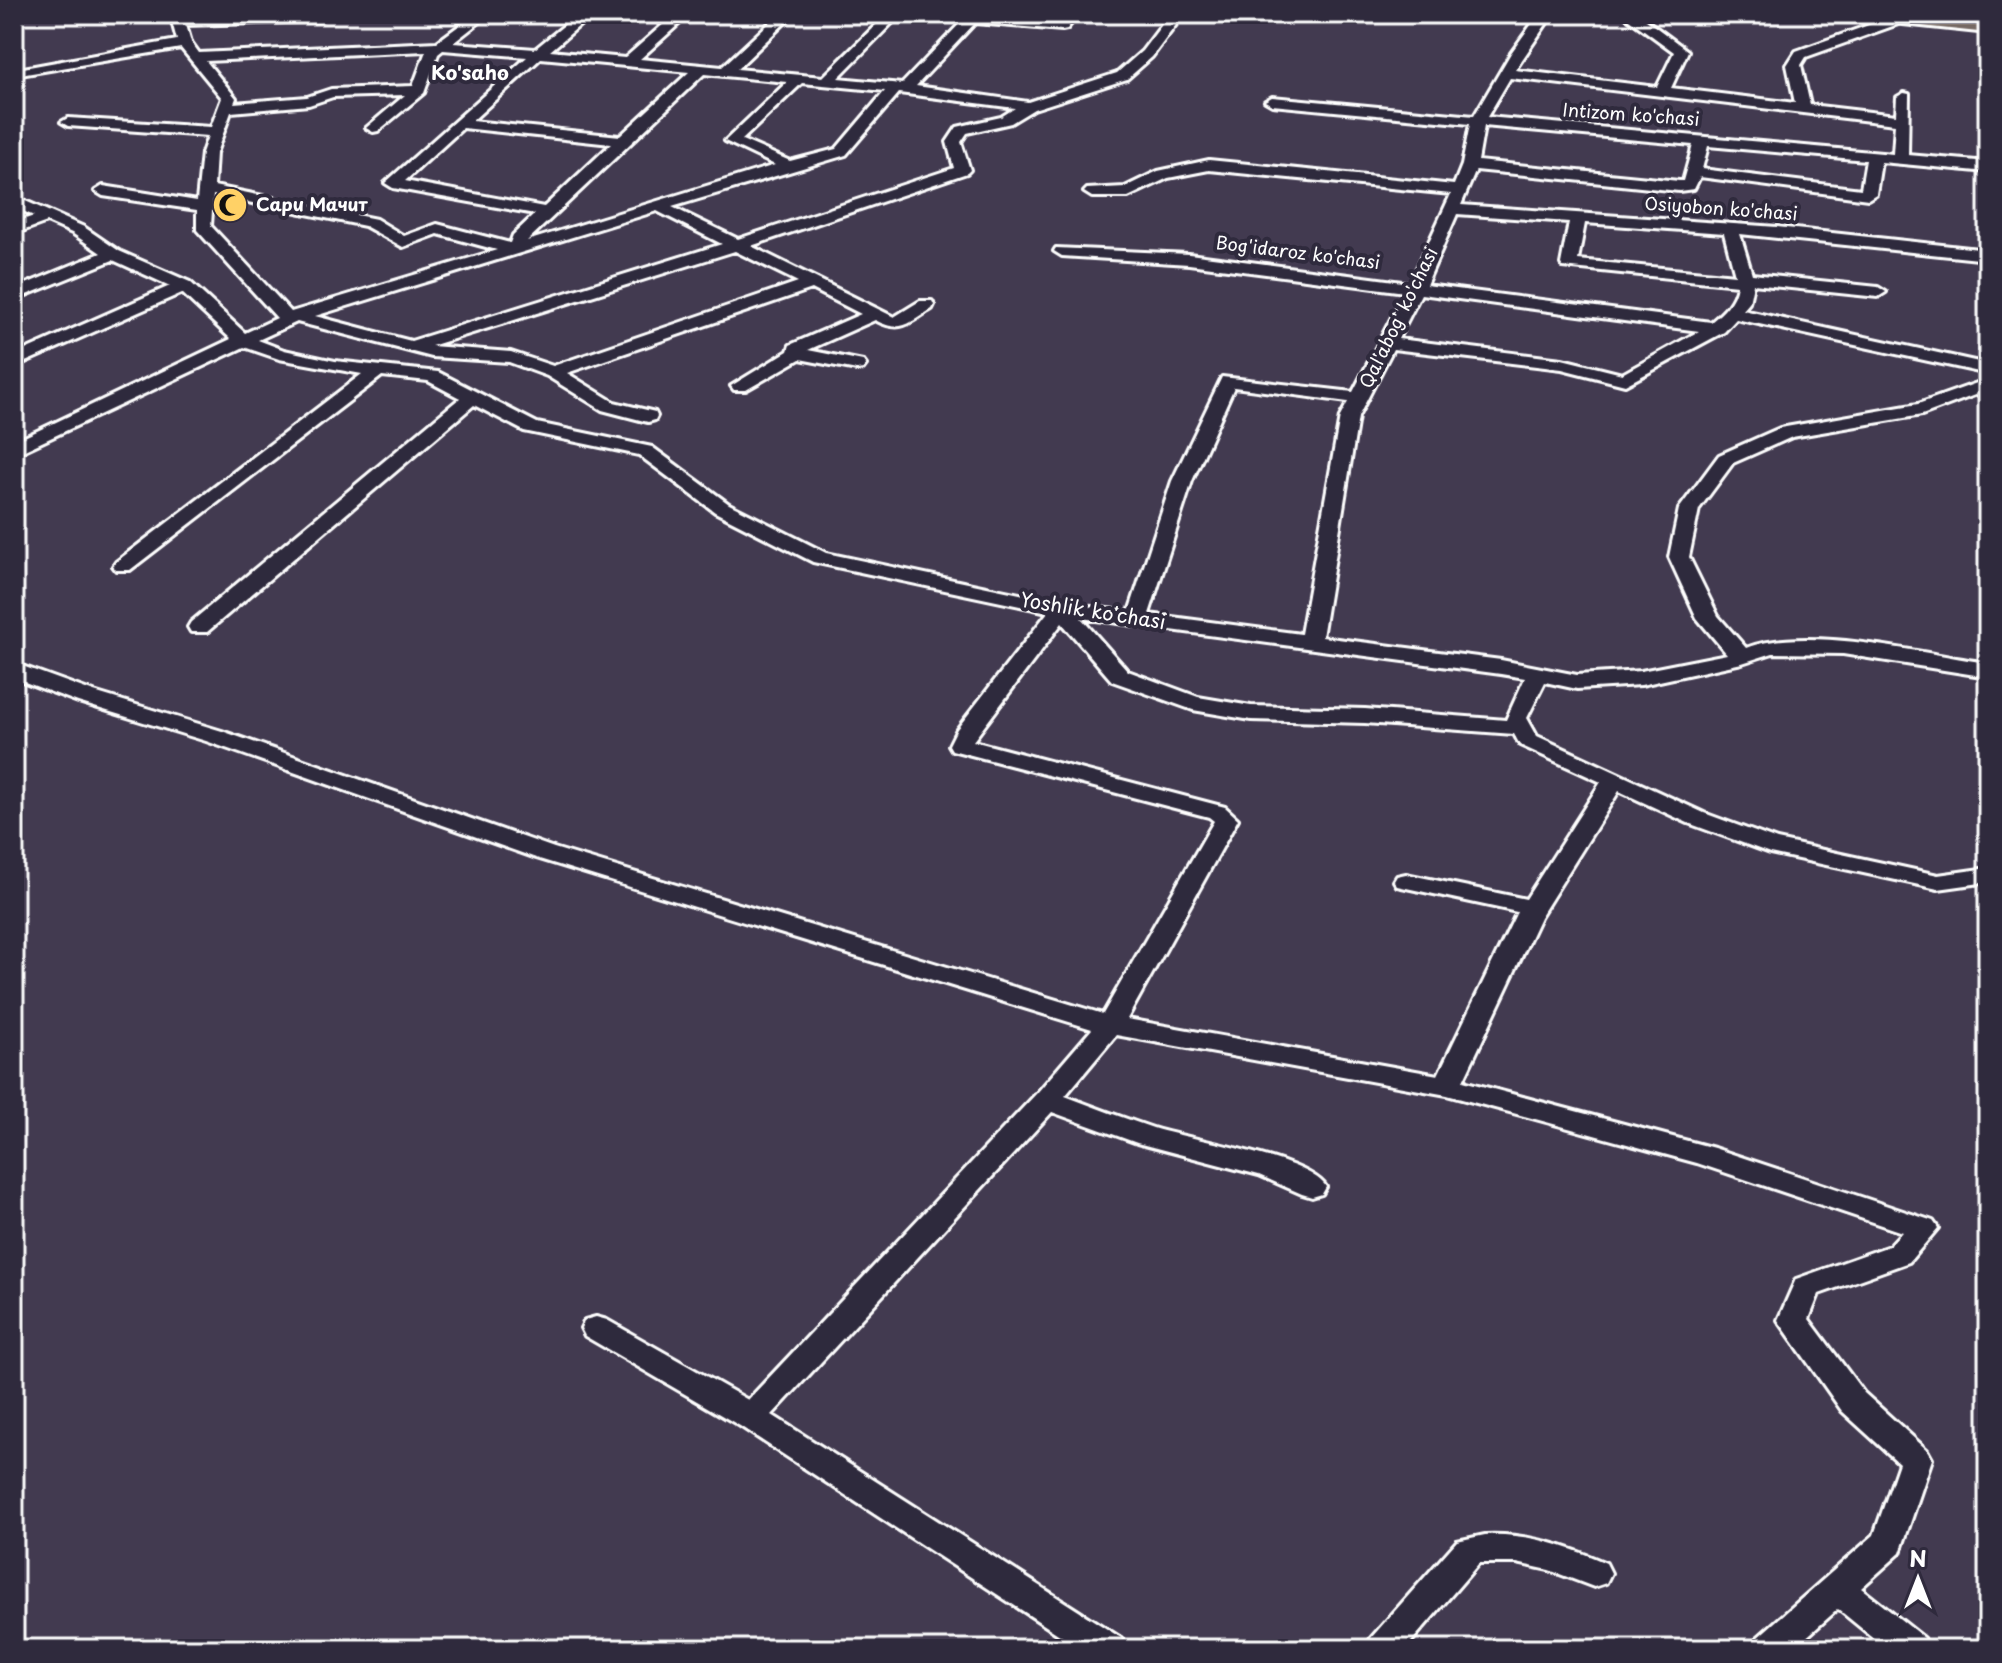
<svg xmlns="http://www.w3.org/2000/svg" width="2002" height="1663" font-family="'Playpen Sans',sans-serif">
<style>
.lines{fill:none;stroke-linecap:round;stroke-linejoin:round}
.minor-casing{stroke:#fff;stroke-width:6}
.major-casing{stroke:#fff;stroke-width:6}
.minor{fill:#2f2a3d;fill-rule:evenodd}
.major{fill:#766964;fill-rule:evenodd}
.labels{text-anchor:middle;stroke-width:8;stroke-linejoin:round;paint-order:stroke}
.far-street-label{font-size:18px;fill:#fff;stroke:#2f2a3d}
.far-poi-label{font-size:18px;font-weight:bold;fill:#fff;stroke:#2f2a3d;text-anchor:start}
.far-quarter-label{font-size:20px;font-weight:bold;fill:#fff;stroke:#2f2a3d}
.street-label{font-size:20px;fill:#fff;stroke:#2f2a3d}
</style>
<rect width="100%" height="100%" fill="#423a50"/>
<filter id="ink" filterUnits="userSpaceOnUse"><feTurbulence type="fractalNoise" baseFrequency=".0125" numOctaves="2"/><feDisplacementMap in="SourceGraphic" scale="16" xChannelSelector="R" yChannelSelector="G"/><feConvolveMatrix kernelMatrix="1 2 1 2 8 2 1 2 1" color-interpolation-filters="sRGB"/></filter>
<g filter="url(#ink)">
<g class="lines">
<g class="minor-casing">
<path id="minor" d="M170 14H184V17L323 14 326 17 319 21 186 25 191 42 199 53 437 42 475 14H490L453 43 535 49 578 14H593L550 51 625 58 675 14H690L640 59 722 67 779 14H794L737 69 823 77 887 14H901L838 78 902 84 969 14 1059 22 1065 14H1079L1067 29 1062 30 975 23 916 86 1028 102 1117 73 1142 51 1170 14H1184L1152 57 1127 79 1034 109 1011 123 967 133 961 142 970 170 967 173 751 246 894 317 920 301H932L934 305 932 309C908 323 902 334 875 320L808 350 863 361 866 365 863 369 857 370 800 359 746 390H734L731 386 788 351 790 345 861 314 812 289 567 373 614 402 655 412 657 416 655 420 648 422 602 410 547 376 509 362 432 357 297 322 258 340 284 350 335 361 438 372 537 423 652 447 729 504 826 553 1062 603 1129 612 1172 481 1222 377 1353 392 1405 292 1189 264 1062 256 1054 251 1056 248 1189 254 1410 283 1451 194 1209 170 1168 178 1128 197H1092L1084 192 1087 189 1125 187 1158 171 1209 160 1454 185 1462 165 1470 124 1272 105 1265 101 1272 97 1474 116 1511 53 1539 14H1553L1515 70 1657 87 1674 52 1622 14H1638L1688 51 1671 88 1795 103 1787 65 1796 51 1894 16H1904V22L1806 57 1801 65 1810 105 1896 115 1897 97 1904 93 1909 94 1908 155 1988 162V172L1881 162 1876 194 1868 199 1700 177 1694 189 1679 191 1476 170 1461 205 1777 227 1988 250V260L1740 234 1752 274 1878 287 1886 292 1878 297 1753 284 1749 303 1743 310 1988 364V374L1736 319 1724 332 1625 385 1562 369 1393 349 1358 417 1322 637 1501 660 1577 675 1641 671 1727 654 1697 618 1669 557 1679 509 1719 455 1780 428 1918 404 1988 379V390L1922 415 1792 437 1733 463 1699 509 1689 557 1718 616 1746 648C1806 624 1923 654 1988 663V677L1843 654 1773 653 1742 663 1641 685 1577 689 1545 682 1527 718 1537 736 1704 813 1777 840 1938 875 1988 868V882L1938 889 1770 853 1688 823 1619 791 1540 917 1463 1081 1714 1148 1933 1221 1938 1228 1909 1262 1819 1294 1809 1319 1864 1393 1927 1450 1932 1459 1900 1553 1861 1588 1924 1638 1929 1649H1887L1838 1609 1793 1649H1752L1757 1638 1874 1535 1899 1463 1842 1411 1778 1320 1796 1279 1889 1246 1902 1232 1697 1163 1447 1095 1116 1035 1065 1096C1094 1107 1123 1118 1153 1128 1188 1139 1309 1158 1326 1187L1322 1194 1312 1197 1302 1194 1259 1175 1137 1143 1052 1112 772 1415 1121 1638 1126 1649H1081L740 1426 585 1336 581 1328 585 1320 596 1317 607 1320 748 1400 1037 1093 1092 1029 536 858 206 741 78 702 14 678V663L94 692 222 731 554 848 1103 1014 1214 821 1209 817 952 750 949 745 957 729 1048 612 813 562 715 512 639 455 524 431 474 405 207 632H191L188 627 191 622 460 398 428 381 382 376 130 570H116L113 566 116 562 362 374 279 359 244 347 14 455V442L231 339 182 293 14 367V355L170 286 113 260 14 300V289L101 253 72 233 47 222 14 234V223L34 216 14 207V196L84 227 119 251 190 282 245 333 277 318 197 230V210L103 196 95 191 103 186 197 201 202 153 208 136 68 126 61 122 68 118 211 127 222 98 181 48 14 76V70L18 69 177 40ZM443 50 527 57 385 183 393 188 535 214 513 235 510 243 437 224 404 236 376 219 214 186 216 153 231 112 309 105 333 97 405 95 366 128 373 132 378 131 424 93 438 54ZM426 51 413 86 331 89 307 97 234 103 236 98 206 61ZM541 58 689 72 620 136 472 121ZM704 74 787 82 725 141 775 165 527 241ZM1510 78 1895 124 1893 154 1487 117ZM802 83 885 91 836 149 790 161 742 140ZM899 93 1015 108 1001 117 957 127 947 142 954 168 738 239 672 207 846 155ZM1484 126 1693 145 1683 181H1679L1478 161ZM463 128 611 144 544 207 405 181ZM1708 146 1866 160 1861 189 1702 169ZM213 195 365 226 403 247 438 234 497 250 291 312 211 226ZM657 211 722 244 411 341 315 316ZM1457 214 1569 222 1561 264 1563 267 1737 285C1734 302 1724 311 1711 322L1426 285ZM1585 223 1724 233 1735 275 1578 260ZM735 251 798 282 553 366 511 352 431 346ZM1421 294 1699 331 1622 374 1562 359 1398 339ZM1234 387 1348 402 1340 417 1301 634 1149 614 1192 481ZM1081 618 1501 674 1525 678 1506 720 1365 709 1251 706 1198 697 1128 671ZM1062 623 1112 681 1193 710 1251 720 1365 723 1514 734 1520 745 1601 782 1526 899 1406 874 1397 876 1394 881 1397 886 1517 912 1438 1075 1127 1019 1238 819 1225 807 973 741Z
M1981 14H1988V32L1980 28Z
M1485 1535C1528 1533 1567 1546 1606 1563L1611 1573 1606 1583 1594 1587 1549 1570 1517 1563H1479L1405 1649H1366L1371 1638 1457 1541Z"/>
</g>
<g class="major-casing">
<path id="major" d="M1846 14H1905L1988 23V33L1855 19Z"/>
</g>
<use href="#minor" class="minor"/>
<use href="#major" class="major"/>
</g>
</g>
<defs>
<g id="mosque-disc" transform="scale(1.8)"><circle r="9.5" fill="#ffd166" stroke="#2f2a3d"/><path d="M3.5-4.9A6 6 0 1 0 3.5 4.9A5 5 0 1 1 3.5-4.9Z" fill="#111"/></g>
</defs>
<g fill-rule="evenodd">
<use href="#mosque-disc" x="230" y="205"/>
</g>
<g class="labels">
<g class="far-street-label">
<text transform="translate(1631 115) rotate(4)" y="6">Intizom ko'chasi</text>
<text transform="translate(1721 209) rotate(4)" y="6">Osiyobon ko'chasi</text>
<text transform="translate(1298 253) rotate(7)" y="6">Bog'idaroz ko'chasi</text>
<text transform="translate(1399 318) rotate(-64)" y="6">Qal'abog' ko'chasi</text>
</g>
<g class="far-poi-label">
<text x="256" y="211">Сари Мачит</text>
</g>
<g class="far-quarter-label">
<text x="470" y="80">Ko'saho</text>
</g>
<g class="street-label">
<text transform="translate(1093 611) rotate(9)" y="7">Yoshlik ko'chasi</text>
</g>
</g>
<rect width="2002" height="1663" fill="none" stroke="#2f2a3d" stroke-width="48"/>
<rect x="24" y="24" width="1954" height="1615" fill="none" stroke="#fff" stroke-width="3" filter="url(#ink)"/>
<g transform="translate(1918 1579)" stroke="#2f2a3d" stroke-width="6" paint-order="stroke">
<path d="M0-6L14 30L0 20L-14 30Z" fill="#ffffff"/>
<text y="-12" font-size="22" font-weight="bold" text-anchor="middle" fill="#ffffff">N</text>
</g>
</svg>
